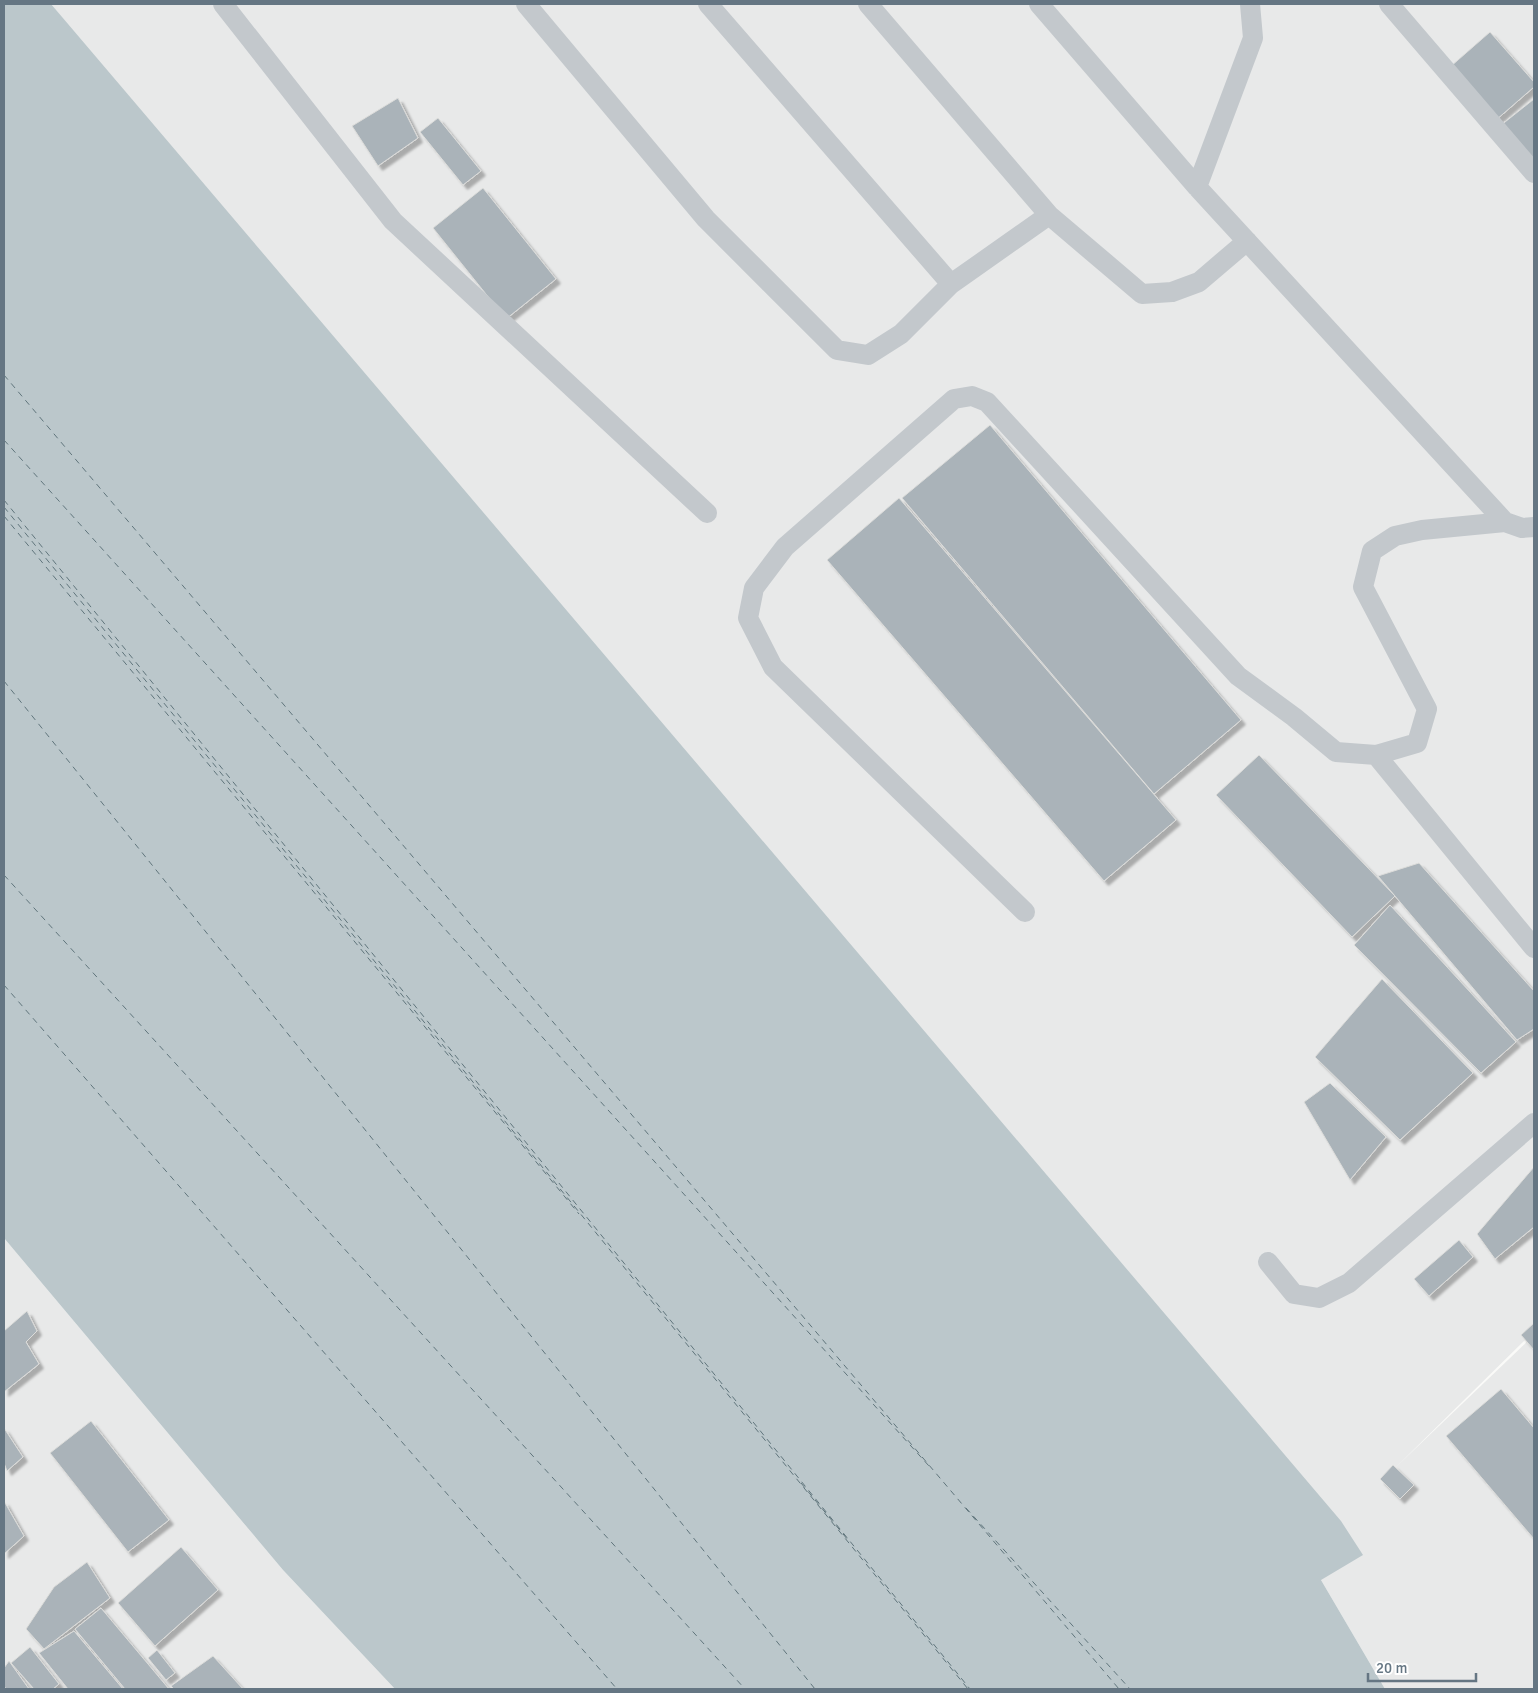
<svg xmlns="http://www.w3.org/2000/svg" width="1538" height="1693" font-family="Signika,sans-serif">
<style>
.built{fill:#e8e9e9}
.water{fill:#bbc7cb}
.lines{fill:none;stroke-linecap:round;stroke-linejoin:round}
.ferry{stroke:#60757c;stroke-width:1;stroke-dasharray:6 5;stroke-linecap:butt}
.building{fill:#aab3b9;stroke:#dcdcda;filter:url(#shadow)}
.service{stroke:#c3c8cc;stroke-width:20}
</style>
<defs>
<filter id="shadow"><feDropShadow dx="4.5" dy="4.5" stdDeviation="1" flood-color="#0004"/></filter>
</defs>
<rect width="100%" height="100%" fill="#fafaf8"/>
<path class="built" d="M51 4H1534V1331L1394 1469 1534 1335V1689H1385L1321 1580Z
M4 1238 283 1570 395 1689H4Z"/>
<path class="water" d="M4 4H51L1341 1521 1363 1555 1321 1580 1385 1689H395L283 1570 4 1238Z"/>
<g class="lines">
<path class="ferry" d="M4 375 1119 1689
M4 440 929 1466
M4 500 970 1689
M4 507 968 1689
M4 516 579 1214
M4 681 815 1689
M4 875 745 1689
M4 985 617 1689
M801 1483 848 1540
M966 1508 1130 1689"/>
</g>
<path class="building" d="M1490 32 1534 82V87L1496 120 1450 67Z
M398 98 418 138 378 166 352 126Z
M1534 99V167L1500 126Z
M438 118 481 171 463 185 420 132Z
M483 188 556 279 506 319 433 228Z
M990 425 1241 720 1154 794 902 498Z
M899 498 1176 820 1104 881 827 560Z
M1259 755 1395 896 1352 937 1216 795Z
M1419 863 1534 991V1029L1517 1040 1378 876Z
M1390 905 1516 1042 1481 1073 1354 945Z
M1382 979 1473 1073 1400 1140 1315 1057Z
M1330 1083 1386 1137 1350 1180 1304 1102Z
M1534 1167V1227L1495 1259 1477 1234Z
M1459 1240 1473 1257 1429 1296 1414 1279Z
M27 1311 37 1331 26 1342 39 1364 4 1392V1331Z
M1534 1323V1350L1521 1335Z
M1501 1389 1534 1428V1539L1446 1436Z
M91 1421 169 1520 128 1552 50 1453Z
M4 1428 23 1457 7 1471 4 1463Z
M1393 1465 1414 1485 1400 1499 1380 1479Z
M4 1501 24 1536 4 1554Z
M181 1547 218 1590 155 1646 118 1603Z
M87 1562 110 1598 44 1649 26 1629 54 1587Z
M101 1608 169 1689H125L75 1629Z
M74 1631 123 1689H68L39 1653Z
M30 1647 59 1684 53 1689H34L11 1663Z
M157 1650 175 1673 166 1680 148 1658Z
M213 1656 243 1689H174L171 1686Z
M9 1661 29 1689H6L4 1686V1668Z"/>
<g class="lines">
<path class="service" d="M223 4 393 221 707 513
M526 4 706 219 837 350 868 355 901 334 951 284 1049 215 1142 294 1172 292 1199 282 1247 241
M708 4 951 284
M868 4 1049 215
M1039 4 1197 187 1505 522 1522 528 1534 527
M1389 4 1534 173
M1197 187 1253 38 1250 4
M1376 755 1534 948
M1025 912 773 667 748 618 754 588 785 547 954 399 972 396 987 402 1238 676 1294 717 1336 752 1376 755 1417 743 1427 709 1363 587 1372 551 1395 536 1422 530 1505 522
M1268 1262 1294 1294 1319 1298 1349 1283 1534 1123"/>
</g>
<rect width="1538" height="1693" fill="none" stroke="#657683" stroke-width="10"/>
<path d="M1368 1673v8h108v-8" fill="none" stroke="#657683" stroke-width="2.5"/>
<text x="1376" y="1673" font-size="15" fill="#657683" stroke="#ffffff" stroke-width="4" paint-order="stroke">20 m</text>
</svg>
